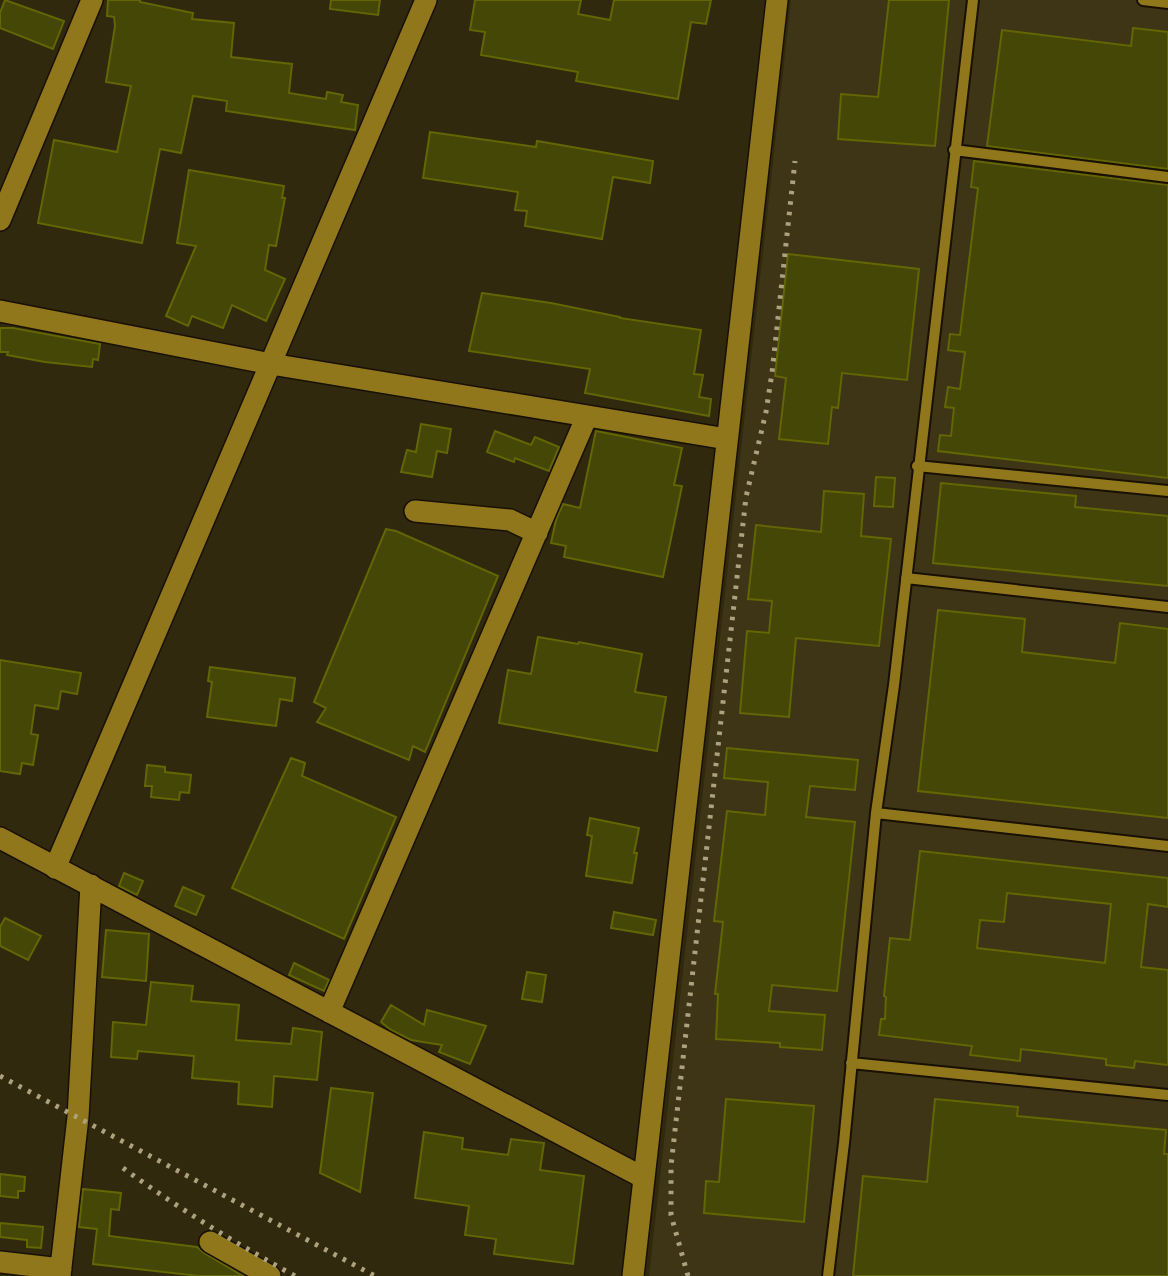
<svg xmlns="http://www.w3.org/2000/svg" width="1168" height="1276" font-family="Literata,serif">
<style>
.built{fill:#3e3517}
.building{fill:#444706;stroke:#636601;stroke-width:2;fill-rule:evenodd}
.lines{fill:none;stroke-linecap:round;stroke-linejoin:round}
.service-casing{stroke:#191100;stroke-width:14}
.minor-casing{stroke:#191100;stroke-width:24}
.service{stroke:#90771b;stroke-width:10}
.minor{stroke:#90771b;stroke-width:21}
.rail{stroke:#ada17e;stroke-width:5;stroke-dasharray:3.5 7;stroke-linecap:butt}
</style>
<rect width="100%" height="100%" fill="#31290e"/>
<path class="built" d="M791 0H1168V1276H649Z"/>
<path class="building" d="M5 0 64 21 53 49 0 28V13Z
M108 0H140V2L193 13 192 19 234 23 231 57 292 64 289 93 326 99 327 92 343 95 341 102 358 105 355 130 226 111 227 101 193 96 181 153 160 149 142 243 38 223 54 140 117 152 131 86 106 82 115 26 114 17 107 16Z
M331 0H380L378 15 330 9Z
M475 0H581L578 14 610 20 614 0H711L706 24 691 22 678 99 576 81 578 72 481 55 485 32 470 30Z
M889 0H949L935 146 838 139 841 94 878 97Z
M1133 28 1168 32V169L987 146 1002 30 1131 46Z
M430 132 536 147 537 141 653 161 650 183 613 177 602 239 525 226 527 211 515 210 518 192 423 178Z
M974 161 1168 185V478L938 451 940 435 951 436 954 408 945 407 948 387 960 389 965 352 948 350 950 334 960 335 978 188 971 187Z
M189 170 284 186 282 198H285L276 246 269 245 265 270 285 279 266 321 232 305 223 328 192 316 188 326 166 316 196 246 177 243Z
M788 254 919 269 907 380 842 373 838 408 832 407 828 444 779 439 786 378 775 376Z
M482 293 551 303 620 317V318L701 330 694 374 703 375 699 397 711 399 709 416 585 393 590 369 469 351Z
M0 328H13L100 344 98 360 93 359 92 367 45 362 7 355 8 352H0Z
M421 424 451 429 447 453 437 451 432 477 401 472 407 450 416 452Z
M495 431 531 445 535 437 559 447 549 471 515 458 514 462 487 452Z
M596 431 682 448 674 485 682 486 663 577 564 557 566 546 551 543 556 520 563 504 580 508Z
M876 477 895 478 893 507 874 506Z
M941 483 1076 496 1075 507 1168 516V586L933 563Z
M824 491 864 494 861 536 891 539 879 646 796 638 789 717 740 713 747 631 769 633 772 601 748 599 756 525 821 532Z
M386 529 396 531 498 576 425 752 413 746 409 760 317 722 326 708 314 702Z
M938 610 1025 619 1022 652 1115 663 1120 623 1168 629V818L918 791Z
M538 637 578 644 579 642 642 654 635 692 666 697 657 751 499 723 508 670 531 674Z
M0 660 81 673 77 694 61 691 58 709 35 705 31 734 38 735 33 765 22 763 20 774 0 771Z
M210 667 295 678 292 701 280 699 276 726 207 717 212 682 208 681Z
M727 748 858 760 855 790 810 786 806 817 855 822 837 991 772 985 769 1011 825 1015 822 1050 780 1047V1043L716 1039 718 994H715L723 922 714 921 727 811 765 815 768 782 724 778Z
M291 758 305 763 302 776 396 817 344 939 232 888Z
M147 765 165 767V772L191 775 189 793 180 792 179 800 151 797 152 786H145Z
M590 818 639 828 634 853H637L632 883 586 876 592 836 587 835Z
M920 851 1168 878V907L1148 904 1141 967 1168 970V1065L1135 1061 1134 1068 1106 1065V1059L1021 1049 1020 1061 970 1055 972 1046 879 1035 881 1019H885L886 997 884 996 890 938 910 940ZM1007 893 1111 904 1105 963 977 948 980 920 1004 922Z
M124 873 143 881 137 895 119 886Z
M183 887 204 896 196 915 175 906Z
M614 912 656 920 653 935 611 928Z
M5 918 41 936 28 960 0 946V927Z
M106 930 149 934 146 981 102 977Z
M294 963 329 980 324 991 289 975Z
M527 972 546 975 542 1002 522 999Z
M151 982 193 986 191 1001 239 1005 236 1040 291 1044 293 1028 322 1032 317 1080 274 1076 272 1107 238 1104 239 1082 192 1078 194 1056 138 1051 137 1059 111 1057 113 1022 146 1025Z
M391 1005 424 1025 427 1010 486 1026 470 1064 439 1052 442 1045 411 1040 391 1030 381 1022Z
M331 1088 373 1093 360 1192 320 1173Z
M726 1099 814 1106 804 1222 704 1213 706 1181 719 1182Z
M935 1099 1018 1107 1017 1116 1166 1130 1164 1154H1168V1276H853L863 1176 927 1182Z
M424 1132 463 1138 462 1149 508 1155 511 1139 544 1143 540 1170 584 1176 573 1264 494 1254 496 1239 465 1235 469 1206 415 1198Z
M0 1174 25 1177 24 1191H18V1198L0 1196Z
M83 1189 121 1193 119 1210 111 1209 109 1236 197 1247 204 1253 243 1276H199L93 1264 97 1229 79 1227Z
M0 1223 43 1227 41 1248 27 1247V1240L0 1237Z"/>
<g class="lines">
<g class="service-casing">
<path id="service" d="M1143 0 1168 3
M954 150 1168 177
M917 466 1168 491
M906 578 1168 607
M876 813 1168 846
M851 1063 1168 1095
M828 1276 844 1143 876 813 894 685 973 0"/>
</g>
<g class="minor-casing">
<path id="minor" d="M0 220 92 0
M0 311 271 364 727 439
M415 511 510 520 537 533
M0 838 644 1178
M55 868 426 0
M329 1012 587 416
M210 1242 270 1276
M0 1262 61 1269
M60 1276 78 1117 91 885
M633 1276 777 0"/>
</g>
<use href="#service" class="service"/>
<use href="#minor" class="minor"/>
<path class="rail" d="M0 1076 375 1276
M123 1168C178 1208 235 1243 295 1276
M688 1276 671 1215V1166L746 497 766 412 772 373 795 161"/>
</g>
</svg>
